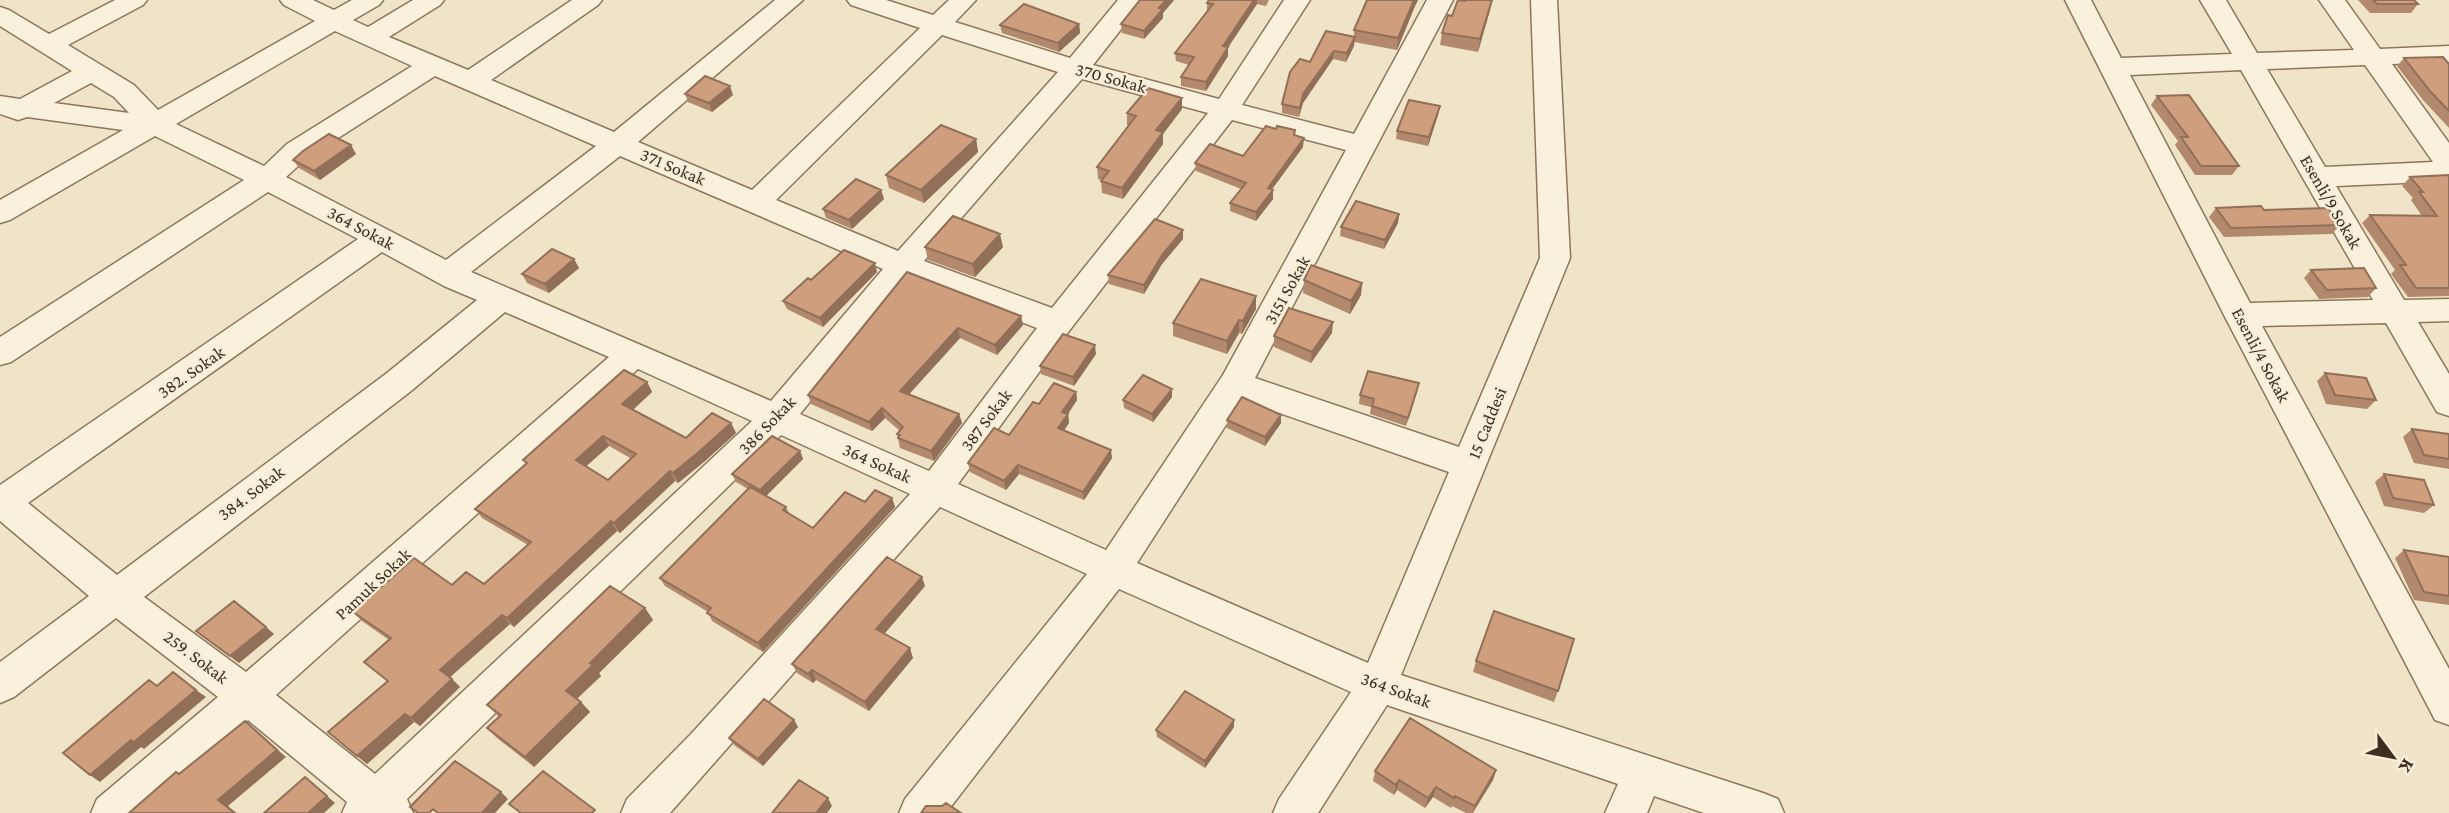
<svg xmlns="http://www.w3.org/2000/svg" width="2449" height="813" font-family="'Crimson Pro',serif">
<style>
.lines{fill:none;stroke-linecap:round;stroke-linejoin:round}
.minor-casing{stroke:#8d765c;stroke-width:3}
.minor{fill:#faf1dc;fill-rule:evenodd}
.wall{fill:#b2896c;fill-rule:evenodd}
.shaded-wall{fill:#916f58}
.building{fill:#cf9f7d;stroke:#916f58;stroke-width:2;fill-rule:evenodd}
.labels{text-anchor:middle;stroke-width:5;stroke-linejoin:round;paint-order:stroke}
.street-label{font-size:18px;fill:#3d2e20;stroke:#f7eed8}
</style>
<rect width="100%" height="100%" fill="#f0e4c8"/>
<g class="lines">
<g class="minor-casing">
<path id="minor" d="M115 0H147L143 5 68 45 134 85 158 110 315 21 284 5 280 0H313L334 10 352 0H383L379 5 353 20 368 27 413 0H444L440 5 389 37 468 70 572 0H602L598 5 491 80 614 132 775 0H803L638 142 752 190 920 28 851 5 847 0H886L933 15 949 0H976L955 22 1070 58 1118 0H1144L1093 65 1219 99 1284 0H1310L1242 105 1354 134 1427 0H1453L1255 378 1459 447 1540 258 1531 0H1557L1570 258 1401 675 1763 793 1778 799 1784 813H1704L1654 796 1647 813H1605L1618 784 1387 705 1318 813H1273L1279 799 1351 692 1119 589 946 813H899L905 799 1087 574 940 507 670 813H621L627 799 691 734 910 494 781 435 407 799 413 813H342L347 802 248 720 143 813H91L97 799 218 697 116 618 14 697 0 703V662L89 596 0 521V485L358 239 268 192 11 362 0 365V337L244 180 155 136 10 220 0 223V200L123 130 27 117 18 120 0 114V96L20 99 72 71 0 26V7L9 10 49 34ZM335 31 412 66 287 144 264 166 176 124ZM942 35 1058 72 898 251 776 200ZM435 76 596 146 446 260 286 177 307 158ZM1082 79 1208 113 1052 308 924 261ZM91 83 114 97 129 113 54 103ZM1232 120 1346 150 1223 375 1106 550 958 484 1069 331ZM620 156 883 269 771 401 471 272ZM382 252 444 286 477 300 387 373 117 575 28 503ZM909 279 1037 328 929 471 800 414ZM505 312 609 357 246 672 144 597 411 391ZM638 369 752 421 375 774 276 695ZM1242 400 1449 472 1368 663 1137 563Z
M2065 0H2091L2121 58 2232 54 2200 0H2226L2257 53 2354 50 2319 0H2345L2380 49 2449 46V62L2392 64 2449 143V181L2336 186 2404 300 2449 299V321L2418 322 2449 374V416L2437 412 2386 323 2262 326 2449 669V725L2435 720 2224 315ZM2365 65 2433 162 2325 167 2267 69ZM2241 70 2373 300 2250 303 2130 75Z"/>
</g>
<use href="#minor" class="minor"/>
</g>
<path class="wall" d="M1140 0H1174L1163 13V18L1144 39 1122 33 1121 24Z
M1209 0H1269L1266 6 1257 4 1228 47V56L1206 91 1181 86V77L1189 65 1176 61 1175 53 1207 11V3Z
M1367 0H1418L1415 6 1397 50 1354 42V46L1346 62 1333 59 1303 103 1299 117 1282 113V104L1310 62 1354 37V30Z
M1492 0 1490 10 1478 52 1440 45 1442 33 1452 16 1465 1Z
M2358 0H2414L2418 4 2411 13H2370Z
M1079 24 1080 33 1059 52 1002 33 1000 25Z
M2404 58 2449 64V128L2423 100 2397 66Z
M685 94 733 95 712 112 688 102Z
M2157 96 2239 166 2232 175H2195L2175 145 2178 141 2151 105Z
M1182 98V109L1163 134V144L1123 199 1102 193 1101 181 1102 180 1098 179 1097 167 1129 126 1127 125V113Z
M1438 115 1428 146 1396 139 1397 131Z
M1276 129 1295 130 1294 135 1303 147 1272 189 1273 199 1256 221 1230 211V203L1241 189 1196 171 1195 163 1243 156Z
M976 139 978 152 924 203 889 188 886 175Z
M356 154 320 180 299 168 293 160Z
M2449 175V296L2408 297 2391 274 2395 270 2362 223 2370 215 2422 216 2411 200 2413 198 2402 186 2410 177Z
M881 190 884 199 852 229 826 218 823 209Z
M2216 208 2264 210 2340 225 2332 234 2224 237 2209 217Z
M1399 214 1398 223 1384 249 1340 236 1341 227Z
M1183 230V239L1162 264 1144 294 1109 284 1108 275Z
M925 247H1003L975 277 928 260Z
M579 268 549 293 527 283 522 274Z
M2311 270 2376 288 2368 297 2319 299 2304 278Z
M877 272 823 327 787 309 783 301 811 280Z
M907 272 1021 316 1023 325 997 355 960 338 909 394 959 414 962 423 934 461 900 448 897 434 900 431 885 418 872 431 811 404 808 395Z
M1304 280 1362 283 1361 295 1350 314 1303 293Z
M1256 309 1242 334 1239 333 1227 354 1173 336V323Z
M1332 333 1311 363 1274 347V336Z
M1096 354 1074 386 1041 374 1040 366Z
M2325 373 2376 400 2367 409 2326 404 2317 381Z
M647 382 652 392 633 410 686 438 731 423 736 433 705 461 678 483 675 481 620 533 617 531 514 627 510 624 450 677 460 687 420 726 414 722 367 764 328 732 387 681 364 662 389 640 362 621 353 612 452 585 484 584 528 545 482 518 475 509 526 464 523 460ZM609 446 632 459 608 480 586 466Z
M1419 383 1417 392 1406 426 1370 414 1371 407 1359 404 1360 395Z
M1172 389V397L1153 422 1124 408 1123 400Z
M1076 392 1077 400 1068 414 1069 423 1064 431 1112 458 1084 500 1019 474 1006 490 970 472 968 463Z
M1227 420 1281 423 1265 446 1227 428Z
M2412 429 2449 434V469L2414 463 2403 437Z
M800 451 803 459 766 496 786 507 789 513 813 528 865 502 892 498 895 507 763 652 712 621 708 612 665 586 660 578 748 489 736 482 732 474Z
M2384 474 2434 505 2424 513 2384 506 2375 482Z
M2404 550 2449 557V605L2414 600 2395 558Z
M925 586 884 634 913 658 869 711 816 680 813 683 797 673 792 664Z
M645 608 653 620 599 673 601 676 577 699 581 702 590 712 534 767 497 738 487 728 499 717 487 705Z
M266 627 274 634 239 663 196 631Z
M1476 661 1558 691 1554 702 1473 672Z
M794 720 798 727 763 766 734 745 729 738Z
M1234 720V727L1205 768 1157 737 1156 730Z
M1496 770 1493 780 1473 813H1466L1452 806 1451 808 1433 797 1425 808 1397 790 1394 795 1373 781 1375 771Z"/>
<path class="shaded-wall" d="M1166 0H1174L1163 13V18L1144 39V31L1159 8Z
M1254 0H1257V4L1223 55V46Z
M1414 0H1418L1415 6 1397 50 1398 38Z
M1492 0 1490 10 1478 52 1480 39Z
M1079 24 1080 33 1059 52 1058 43Z
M1355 37 1354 46 1346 62 1347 53Z
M1228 47V56L1206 91V82Z
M1334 51 1333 59 1303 103 1299 117 1300 108 1303 94Z
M730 86 733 95 712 112 709 103Z
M1182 98V109L1163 134V144L1123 199 1122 188 1156 130Z
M1440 106 1438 115 1428 146 1429 137Z
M1304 138 1303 147 1267 196 1268 188Z
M976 139 978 152 924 203 921 190Z
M351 145 356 154 320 180 314 171Z
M881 190 884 199 852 229 849 220Z
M1273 190V199L1256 221V212Z
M1399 214 1398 223 1384 249 1385 240Z
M1183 230V239L1162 264 1144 294V285L1162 255Z
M1000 234 1003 247 975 277 973 264Z
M574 259 579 268 549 293 545 284Z
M875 263 877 272 823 327 820 318Z
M1362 283 1361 295 1350 314 1351 301Z
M1256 296V309L1242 334 1243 321Z
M1021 316 1023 325 997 355 995 345Z
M1239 320V333L1227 354V341Z
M1333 322 1332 333 1311 363 1312 352Z
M958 328 960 338 903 401 900 391Z
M1095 345 1096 354 1074 386 1073 377Z
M647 382 652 392 628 414 622 404Z
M1419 383 1417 392 1406 426 1408 418Z
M1172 389V397L1153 422 1152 414Z
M1076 392 1077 400 1063 421 1062 412Z
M882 408 885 418 872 431 869 422Z
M959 414 962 423 934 461 931 451Z
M1068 414 1069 423 1059 437 1058 428Z
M1281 415V423L1265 446V437Z
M731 423 736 433 705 461 678 483 673 473Z
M603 436 609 446 582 470 576 460Z
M1111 450 1112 458 1084 500 1083 492Z
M800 451 803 459 764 498 760 490Z
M1018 465 1019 474 1006 490 1004 481Z
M670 471 675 481 620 533 614 523Z
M892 498 895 507 763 652 758 643Z
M611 521 617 531 514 627 507 618Z
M922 577 925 586 880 639 876 629Z
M645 608 653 620 599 673 601 676 574 701 566 691 590 663Z
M502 615 510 624 448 679 440 670Z
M266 627 274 634 239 663 230 656Z
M910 648 913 658 869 711 865 702Z
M812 670 816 680 813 683 808 674Z
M452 679 460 687 420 726 411 718Z
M196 690 206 697 144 749 141 747 100 782 90 775 131 740Z
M581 702 590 712 534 767 525 757Z
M405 714 414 722 367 764 357 756Z
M794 720 798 727 763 766 758 759Z
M1234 720V727L1205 768V761Z
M245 721 286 757 228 806 236 813H235L218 800Z
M1496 770 1493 780 1472 813 1475 806Z
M305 777 335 803 324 813H308Z
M1399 780 1397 790 1394 795 1396 785Z
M1436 787 1433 797 1425 808 1428 798Z
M501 792 508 799 495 813H482Z
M828 798 832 806 827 813H816Z"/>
<path class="building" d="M1140 0H1166L1159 8 1163 9 1144 31 1121 24Z
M1209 0H1254L1223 46 1228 47 1206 82 1181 77 1194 57 1175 53 1213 4 1207 3Z
M1367 0H1414L1398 38 1354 30Z
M1458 0 1465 1 1466 0H1492L1480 39 1442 33 1448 15 1452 16Z
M2373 0H2414L2418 4H2377Z
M1024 4 1079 24 1058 43 1000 25Z
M1326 31 1355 37 1347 53 1334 51 1303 94 1300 108 1282 104 1290 72 1300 59 1310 62Z
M2443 57 2449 64V111L2430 91 2404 58Z
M705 76 730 86 709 103 685 94Z
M1148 88 1182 98 1156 130 1163 132 1122 188 1101 181 1109 171 1097 167 1136 116 1127 113Z
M2189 95 2239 166H2201L2181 137H2188L2157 96Z
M1409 100 1440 106 1429 137 1397 131Z
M941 125 976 139 921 190 886 175Z
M1266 126 1276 129 1277 126 1295 130 1294 135 1304 138 1268 188 1273 190 1256 212 1230 203 1246 183 1195 163 1210 144 1243 156Z
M329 134 351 145 314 171 293 160 303 151Z
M2449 175V288H2416L2400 265H2406L2370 215 2437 216 2419 192H2423L2410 177Z
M856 179 881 190 849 220 823 209Z
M1356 201 1399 214 1385 240 1341 227Z
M2261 206 2264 210 2328 208 2340 225 2231 228 2216 208Z
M953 216 1000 234 973 264 925 247Z
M1155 219 1183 230 1162 255 1144 285 1108 275Z
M552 249 574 259 545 284 522 274Z
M844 250 875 263 820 318 783 301 808 278 811 280Z
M1311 265 1362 283 1351 301 1304 280Z
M2364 268 2376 288 2327 290 2311 270Z
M907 272 1021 316 995 345 958 328 900 391 959 414 931 451 898 438 900 435 897 434 903 427 882 408 869 422 808 395Z
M1201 279 1256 296 1243 321 1239 320 1227 341 1173 323Z
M1289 308 1333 322 1312 352 1274 336Z
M1063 334 1095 345 1073 377 1040 366Z
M624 370 647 382 622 404 686 438 712 413 731 423 700 451 673 473 670 471 614 523 611 521 507 618 502 615 440 670 452 679 411 718 405 714 357 756 328 732 388 681 364 662 391 638 353 612 414 558 452 585 466 572 484 584 531 542 475 509 527 463 523 460ZM603 436 636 454 608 480 576 460Z
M1368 371 1419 383 1408 418 1372 406 1374 399 1360 395Z
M2325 373 2366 378 2376 400 2335 395Z
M1143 375 1172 389 1152 414 1123 400Z
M1054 383 1076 392 1062 412 1068 414 1058 428 1111 450 1083 492 1018 465 1004 481 968 463 994 428 1009 435 1033 402 1039 404Z
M1242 397 1281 415 1265 437 1227 420Z
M2412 429 2449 434V459L2424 455Z
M772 436 800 451 760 490 732 474Z
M2384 474 2424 480 2434 505 2393 498Z
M750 487 786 507 783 510 813 528 845 492 865 502 875 490 892 498 758 643 707 613 711 608 660 578Z
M2404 550 2449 557V596L2424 592Z
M887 557 922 577 876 629 910 648 865 702 812 670 808 674 792 664Z
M610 586 645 608 590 663 593 665 566 691 581 702 525 757 487 728 501 715 487 705Z
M234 601 266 627 230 656 196 631Z
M1494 611 1574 639 1558 691 1476 661Z
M173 672 196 690 134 742 131 740 90 775 63 753 149 680 157 686Z
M1185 691 1234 720 1205 761 1156 730Z
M764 699 794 720 758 759 729 738Z
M1410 718 1496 770 1475 806 1455 796 1454 798 1436 787 1428 798 1399 780 1396 785 1375 771Z
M245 721 277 750 218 800 235 813H129L176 772 179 774Z
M455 761 501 792 482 813H438L433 809 429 813H418L410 807Z
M543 771 595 810 592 813H521L509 804Z
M305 777 327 796 308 813H264Z
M799 780 828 798 816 813H772Z
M946 803 961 813H921L926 806H942Z"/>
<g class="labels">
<g class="street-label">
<text transform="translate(1111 78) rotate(15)" y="6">370 Sokak</text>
<text transform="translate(673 167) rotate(23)" y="6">371 Sokak</text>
<text transform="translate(2331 202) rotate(60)" y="6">Esenli/9 Sokak</text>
<text transform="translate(361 228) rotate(28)" y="6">364 Sokak</text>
<text transform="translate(1287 290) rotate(-61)" y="6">3151 Sokak</text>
<text transform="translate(2261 355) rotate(62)" y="6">Esenli/4 Sokak</text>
<text transform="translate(191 372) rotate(-35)" y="6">382. Sokak</text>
<text transform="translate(986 420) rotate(-53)" y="6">387 Sokak</text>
<text transform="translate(1487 423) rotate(-68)" y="6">15 Caddesi</text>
<text transform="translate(767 425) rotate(-46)" y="6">386 Sokak</text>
<text transform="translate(877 463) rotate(24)" y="6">364 Sokak</text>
<text transform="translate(251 493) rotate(-37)" y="6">384. Sokak</text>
<text transform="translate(373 584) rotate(-43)" y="6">Pamuk Sokak</text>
<text transform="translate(196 657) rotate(37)" y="6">259. Sokak</text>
<text transform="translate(1396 690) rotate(20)" y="6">364 Sokak</text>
</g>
</g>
<g transform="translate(2393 757) rotate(122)" stroke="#f7eed8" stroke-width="5" paint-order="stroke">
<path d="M0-5L12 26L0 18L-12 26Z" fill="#3d2e20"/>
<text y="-10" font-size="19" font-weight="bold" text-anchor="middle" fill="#3d2e20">K</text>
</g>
</svg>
